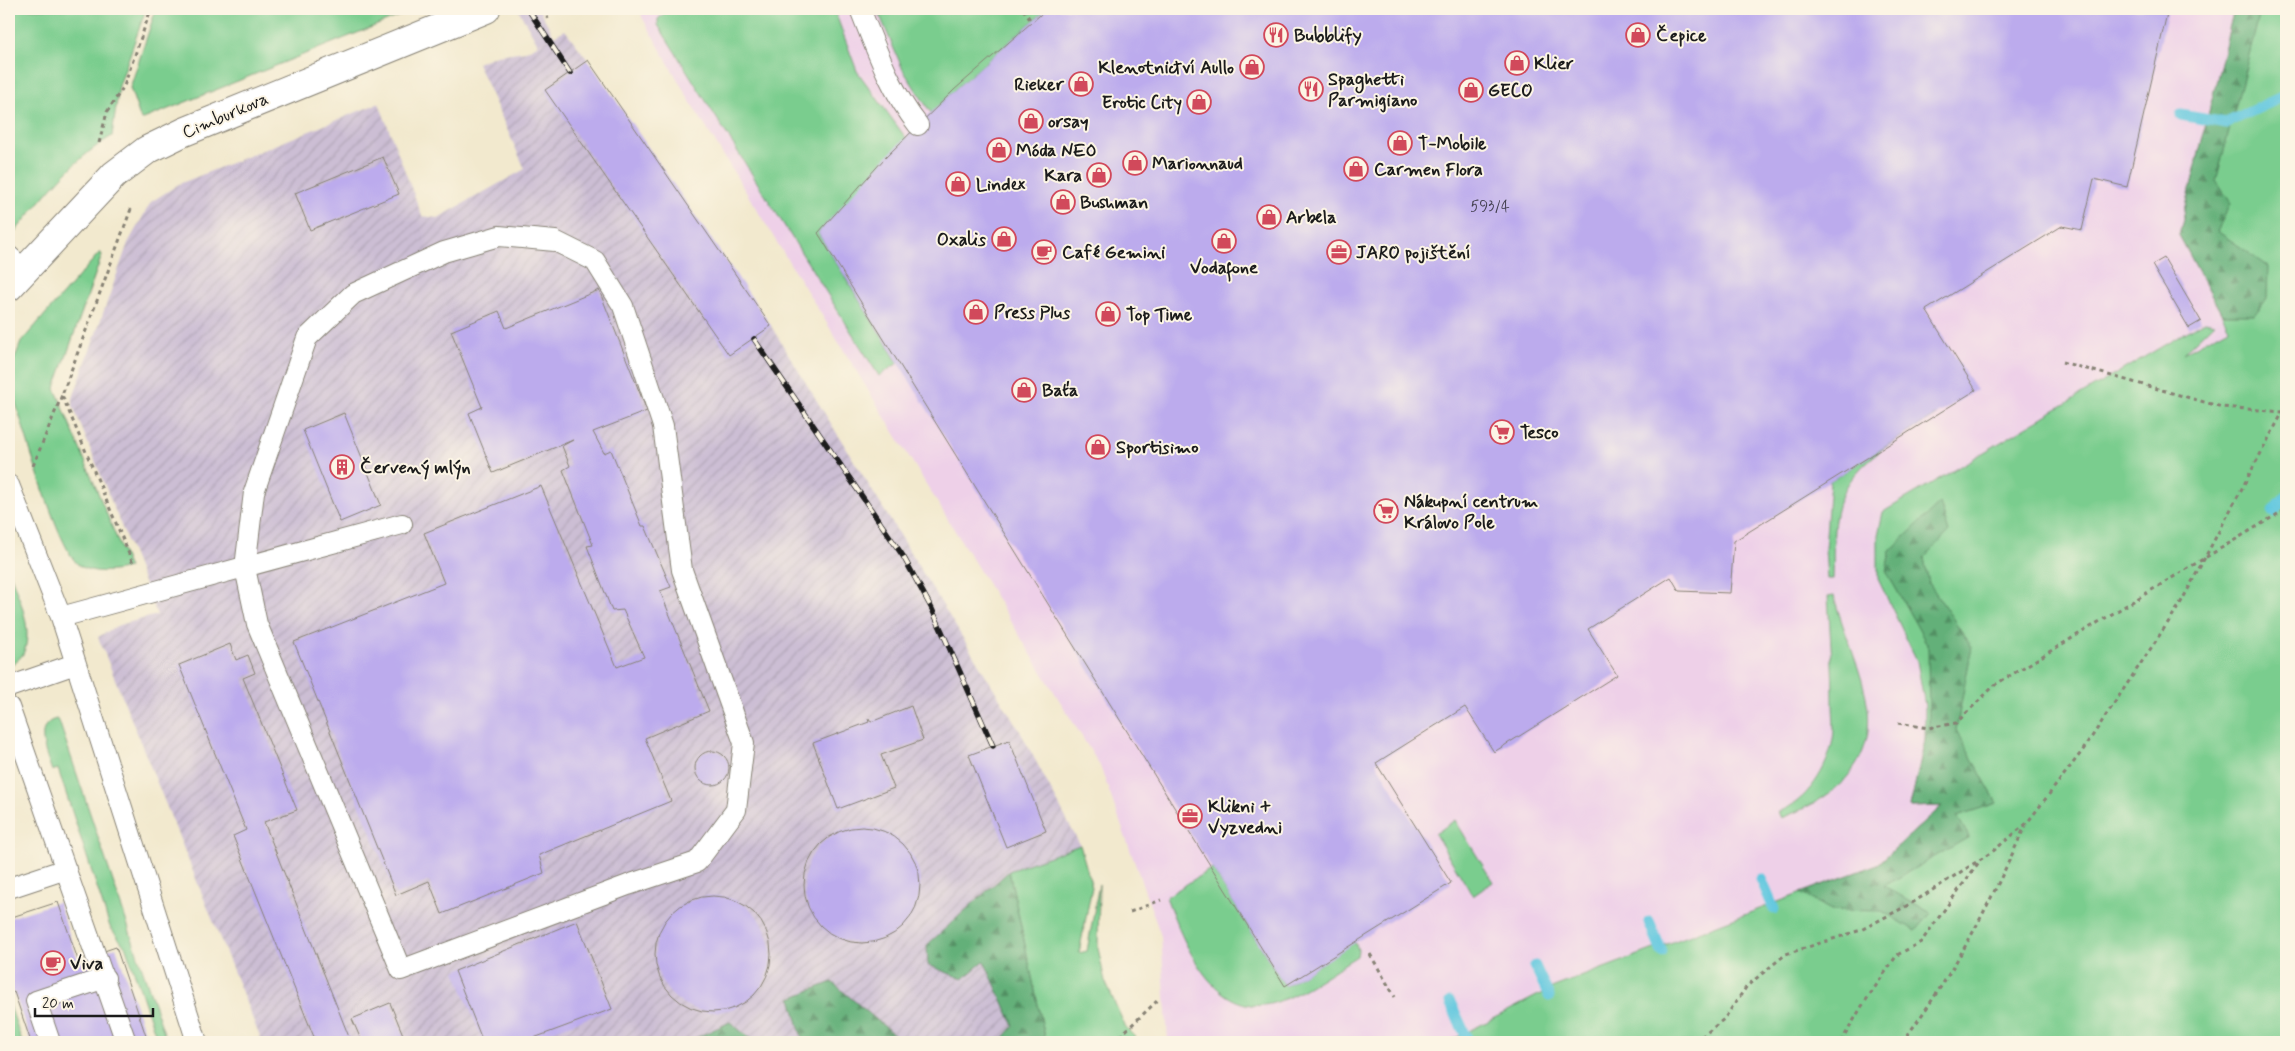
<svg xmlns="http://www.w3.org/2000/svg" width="2295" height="1051" font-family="Mynerve,sans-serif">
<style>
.built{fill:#eed0e8}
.industrial{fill:url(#industrial-furrows)}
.railway{fill:#ccbed4}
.green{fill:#7acd8e;stroke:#4b7455}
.forest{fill:url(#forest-firs);stroke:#40664a}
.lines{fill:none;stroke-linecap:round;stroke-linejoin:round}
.stream{stroke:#61c7df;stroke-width:11}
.building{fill:#bcabed}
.lane-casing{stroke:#878275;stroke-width:22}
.street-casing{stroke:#878275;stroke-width:30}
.path{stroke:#878275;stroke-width:3;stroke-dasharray:4 4;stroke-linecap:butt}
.lane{stroke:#fff;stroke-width:20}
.street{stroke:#fff;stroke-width:28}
.rail-casing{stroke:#1c1c1c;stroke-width:5.5}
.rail{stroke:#fcf5e5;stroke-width:4;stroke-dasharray:11;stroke-linecap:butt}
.labels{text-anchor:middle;stroke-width:4;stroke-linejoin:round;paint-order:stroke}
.number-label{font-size:15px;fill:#444050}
.poi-label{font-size:18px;font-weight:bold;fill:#1c1c1c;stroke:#fcf5e5;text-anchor:start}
.street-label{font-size:18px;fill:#1c1c1c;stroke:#fcf5e5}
</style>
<defs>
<pattern id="industrial-furrows" width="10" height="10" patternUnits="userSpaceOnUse" patternTransform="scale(1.25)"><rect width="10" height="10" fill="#ccbed4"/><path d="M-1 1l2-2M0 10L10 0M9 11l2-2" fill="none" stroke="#afa3b5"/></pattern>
<pattern id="forest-firs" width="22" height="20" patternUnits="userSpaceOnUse" patternTransform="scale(1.25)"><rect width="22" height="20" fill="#63b079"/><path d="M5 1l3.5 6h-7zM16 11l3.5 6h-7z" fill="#518e62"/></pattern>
</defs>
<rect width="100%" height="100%" fill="#fcf5e5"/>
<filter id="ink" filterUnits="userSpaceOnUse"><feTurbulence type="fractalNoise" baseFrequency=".02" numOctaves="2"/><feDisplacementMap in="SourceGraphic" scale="10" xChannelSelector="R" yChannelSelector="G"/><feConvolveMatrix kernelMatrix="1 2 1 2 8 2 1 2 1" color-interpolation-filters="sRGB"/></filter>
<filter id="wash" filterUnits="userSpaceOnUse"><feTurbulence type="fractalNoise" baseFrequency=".0096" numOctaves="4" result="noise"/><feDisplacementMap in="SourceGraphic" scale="20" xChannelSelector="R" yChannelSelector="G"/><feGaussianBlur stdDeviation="1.12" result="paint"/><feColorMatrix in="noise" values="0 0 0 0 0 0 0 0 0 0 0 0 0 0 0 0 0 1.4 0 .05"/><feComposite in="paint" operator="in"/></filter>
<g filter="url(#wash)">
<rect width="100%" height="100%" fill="#f2e9ce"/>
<path class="built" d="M641 9H2234L2179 235 2229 328 2180 354 1878 579 1917 661 1925 706V742L1910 807 1942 806 1878 864 1547 990 1448 1042H1168L1161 936 1100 766 691 103 642 17Z"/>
<path class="industrial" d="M565 30 588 60 771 326 1020 731 1080 845 1009 871 1046 1042H262L98 637 119 625 157 615 73 406V398L128 243 151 202 179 184 379 103 422 216 438 218 525 169 477 63 497 55 526 51Z"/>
<path class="railway" d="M518 9H539L554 36 538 44Z"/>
<path class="green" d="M13 9H146L119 86 112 136C71 160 43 199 12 235H9V20Z
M156 9H417L141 120 130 88Z
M669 9H834L857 71 906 138 818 233 898 363 879 376 658 25V19Z
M877 9H1047L954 90 931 113 903 70Z
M2234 9H2286V1042H1448L1554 987 1878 864 1942 806 1910 807 1925 742V706L1917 661 1878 579V535L1883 512 2205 321 2214 323 2183 353 2229 328 2179 235Z
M100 252 102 255 55 388 129 568C113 572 94 574 80 566 58 552 23 425 13 394L10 371 21 342Z
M1937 414C1898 440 1846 463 1836 514 1832 535 1834 558 1833 579H1827L1825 549 1830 481Z
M9 570C17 595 35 628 23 654 20 659 13 664 9 668Z
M1834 596C1843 633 1864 673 1868 709 1874 769 1830 800 1781 818L1778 812C1807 802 1828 768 1833 739 1835 728 1833 715 1833 704 1833 668 1830 633 1828 597Z
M56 719 59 721 167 1042H158L126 948 110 927 58 769 52 771C47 756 32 725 56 719Z
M1455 820 1493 882 1473 896 1435 834Z
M1080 845 1092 887 1079 953 1087 951 1099 884 1098 947 1101 963 1105 981 1126 1028 1140 1042H1046L1009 871Z
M1212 868 1285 986 1355 942 1358 950 1357 956C1331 972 1305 992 1277 1002 1214 1023 1183 941 1166 897Z
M9 1002 22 1042H9Z"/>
<path class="forest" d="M2234 9H2261L2216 181 2231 203 2217 231 2268 266 2267 299 2254 315H2222L2179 235Z
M1940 503 1949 532 1924 558 1929 583 1972 647 1956 730 1997 803 1957 816 1969 837 1884 886 1931 913 1916 931 1882 911 1831 910 1800 893 1878 864 1942 806 1910 807 1929 722 1928 646 1886 571 1890 551Z
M1009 871 1046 1042H1000L1014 1026 984 961 963 979 928 965 927 945Z
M832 982 897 1037 904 1042H803L791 998Z
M730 1022 754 1042H687Z"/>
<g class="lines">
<path class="stream" d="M2181 115 2226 123 2286 95
M2273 512 2286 497
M1761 879 1774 909
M1649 922 1662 952
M1535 966 1549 996
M1450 1002 1466 1036"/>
</g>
<g id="blocks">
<path class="building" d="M1047 9H2168L2127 187 2094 179 2082 230 2062 226 1926 310 1976 390 1734 541 1730 593 1679 591 1671 577 1588 629 1617 675 1494 752 1465 707 1376 763 1451 883 1285 986 818 233 884 159 954 90Z
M588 60 771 326 729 355 545 90Z
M383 157 399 194 310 230 295 193Z
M2164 258 2201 321 2189 328 2152 265Z
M599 290 647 411 593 432 604 453 611 450 642 526H645L671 587 660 591 709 711 645 738 671 801 539 855 544 873 442 914 429 881 396 895 294 642 444 583 424 533 541 486 617 667 644 657 623 610 612 611 587 546 593 545 563 470 570 466 562 446 573 440 493 473 469 413 482 407 451 331 499 311 506 328Z
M344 413 381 505 340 522 303 430Z
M230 644 236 660 248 655 255 673 243 678 297 810 264 822 351 1042H316L233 836 246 830 179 665Z
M911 706 923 740 881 755 894 788 838 809 813 743 869 722 868 719 869 718 871 722Z
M1009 740 1046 831 1006 847 969 755Z
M695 768a17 17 0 1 1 34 0a17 17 0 1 1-34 0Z
M804 885a58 58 0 1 1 116 0a58 58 0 1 1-116 0Z
M655 954a58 58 0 1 1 116 0a58 58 0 1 1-116 0Z
M58 902 78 960 116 947 148 1042H31L14 992 9 994V918Z
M577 921 612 1009 523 1042H483L455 971Z
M390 1003 406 1042H362L352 1019Z"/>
</g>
</g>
<g filter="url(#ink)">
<use href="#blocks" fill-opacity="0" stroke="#878275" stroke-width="1"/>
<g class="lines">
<g class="lane-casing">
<path id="lane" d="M860 9C876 49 891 91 918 125
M499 236 555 241 595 261 623 306 663 426 682 570 744 743 736 810 697 862 628 885 401 970 257 624 245 568 254 492 307 338 353 294 444 252Z
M9 256 24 270
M9 485 61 617 197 1042
M61 617 402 524
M9 687 75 664
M9 707 126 1042
M9 888 66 869
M50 1042 36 1001 105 978"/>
</g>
<g class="street-casing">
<path id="street" d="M9 287 114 175 147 150 184 132 486 9"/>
</g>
<path class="path" d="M544 9 548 19
M1023 9 1031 21
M99 143 107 112 124 86 151 9
M131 209 62 395 134 566
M2062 362 2222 407 2283 412
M33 466 62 395
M1898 723 1928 728 1956 723 1996 684 2286 509
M1130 912 1161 900
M1370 954 1395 997
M1114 1042 1159 999
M1695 1042 1724 1019 1747 986 1786 954 1861 930 1912 903 1992 852 2027 823 2083 750 2179 606 2286 406
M1841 1042 1862 1006 1897 955 1921 942 1979 862
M1902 1042C1953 976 1991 902 2025 826"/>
<use href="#lane" class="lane"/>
<use href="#street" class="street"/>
<g class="rail-casing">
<path id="rail" d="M528 9 570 73
M754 339 903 556 932 609 993 746"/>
</g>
<use href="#rail" class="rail"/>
</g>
</g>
<defs>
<g id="restaurant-ring" transform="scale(1.25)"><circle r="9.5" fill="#fcf5e5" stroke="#d1495b" stroke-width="1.5"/><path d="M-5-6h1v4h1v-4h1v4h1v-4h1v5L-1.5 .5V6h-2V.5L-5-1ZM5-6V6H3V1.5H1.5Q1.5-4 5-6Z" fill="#d1495b"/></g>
<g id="shop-ring" transform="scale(1.25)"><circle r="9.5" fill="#fcf5e5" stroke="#d1495b" stroke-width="1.5"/><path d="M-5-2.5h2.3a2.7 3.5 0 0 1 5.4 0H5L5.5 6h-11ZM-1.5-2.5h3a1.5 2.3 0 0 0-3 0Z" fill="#d1495b"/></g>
<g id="cafe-ring" transform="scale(1.25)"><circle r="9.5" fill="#fcf5e5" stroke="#d1495b" stroke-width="1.5"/><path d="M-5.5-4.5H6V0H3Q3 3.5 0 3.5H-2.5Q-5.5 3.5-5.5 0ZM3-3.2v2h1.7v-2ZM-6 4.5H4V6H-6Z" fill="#d1495b"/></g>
<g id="office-ring" transform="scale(1.25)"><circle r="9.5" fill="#fcf5e5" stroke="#d1495b" stroke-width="1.5"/><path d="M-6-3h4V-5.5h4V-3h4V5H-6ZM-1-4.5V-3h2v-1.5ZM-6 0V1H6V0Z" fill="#d1495b"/></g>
<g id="supermarket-ring" transform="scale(1.25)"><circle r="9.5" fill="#fcf5e5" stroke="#d1495b" stroke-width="1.5"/><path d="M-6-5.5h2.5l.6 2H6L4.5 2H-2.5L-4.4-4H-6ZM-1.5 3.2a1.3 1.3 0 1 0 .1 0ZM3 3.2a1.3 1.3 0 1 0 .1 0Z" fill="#d1495b"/></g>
<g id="building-ring" transform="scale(1.25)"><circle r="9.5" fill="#fcf5e5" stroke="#d1495b" stroke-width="1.5"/><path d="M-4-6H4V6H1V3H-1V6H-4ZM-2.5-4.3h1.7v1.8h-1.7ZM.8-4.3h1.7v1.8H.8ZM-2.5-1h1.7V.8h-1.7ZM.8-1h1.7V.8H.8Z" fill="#d1495b"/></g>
</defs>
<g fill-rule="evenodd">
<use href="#restaurant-ring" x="1276" y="35"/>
<use href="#shop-ring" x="1638" y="35"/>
<use href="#shop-ring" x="1517" y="63"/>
<use href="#shop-ring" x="1252" y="67"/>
<use href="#shop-ring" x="1081" y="84"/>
<use href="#restaurant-ring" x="1311" y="89"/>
<use href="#shop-ring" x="1471" y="90"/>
<use href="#shop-ring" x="1199" y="102"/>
<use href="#shop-ring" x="1031" y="121"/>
<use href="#shop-ring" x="1400" y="143"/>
<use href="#shop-ring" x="999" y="150"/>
<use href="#shop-ring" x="1135" y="163"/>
<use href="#shop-ring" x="1356" y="169"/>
<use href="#shop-ring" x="1099" y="175"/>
<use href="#shop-ring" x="958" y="184"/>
<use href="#shop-ring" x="1063" y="202"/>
<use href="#shop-ring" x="1269" y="217"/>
<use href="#shop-ring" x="1004" y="239"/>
<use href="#shop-ring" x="1224" y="241"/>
<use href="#cafe-ring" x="1044" y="252"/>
<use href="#office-ring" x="1339" y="252"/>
<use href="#shop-ring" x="976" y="312"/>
<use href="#shop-ring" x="1108" y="314"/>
<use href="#shop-ring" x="1024" y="390"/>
<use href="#supermarket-ring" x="1502" y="432"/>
<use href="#shop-ring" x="1098" y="447"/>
<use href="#building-ring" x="342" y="467"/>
<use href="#supermarket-ring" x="1386" y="511"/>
<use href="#office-ring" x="1190" y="816"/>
<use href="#cafe-ring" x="53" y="963"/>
</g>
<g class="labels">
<g class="number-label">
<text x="1490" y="211">593/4</text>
</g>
<g class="poi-label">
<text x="1294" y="41">Bubblify</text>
<text x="1656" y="41">Čepice</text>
<text x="1534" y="69">Klier</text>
<text x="1234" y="73" text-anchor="end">Klenotnictví Aullo</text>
<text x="1328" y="85">Spaghetti<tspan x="1328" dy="21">Parmigiano</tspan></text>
<text x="1064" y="90" text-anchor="end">Rieker</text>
<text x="1488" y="96">GECO</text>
<text x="1182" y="108" text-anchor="end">Erotic City</text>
<text x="1048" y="127">orsay</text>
<text x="1418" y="149">T-Mobile</text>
<text x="1016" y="156">Móda NEO</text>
<text x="1152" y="169">Marionnaud</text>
<text x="1374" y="175">Carmen Flora</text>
<text x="1082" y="181" text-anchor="end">Kara</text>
<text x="976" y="190">Lindex</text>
<text x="1080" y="208">Bushman</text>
<text x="1286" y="223">Arbela</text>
<text x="986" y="245" text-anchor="end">Oxalis</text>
<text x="1062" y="258">Café Gemini</text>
<text x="1356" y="258">JARO pojištění</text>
<text x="1224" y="273" text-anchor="middle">Vodafone</text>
<text x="994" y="318">Press Plus</text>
<text x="1126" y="320">Top Time</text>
<text x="1042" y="396">Baťa</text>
<text x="1520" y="438">Tesco</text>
<text x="1116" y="453">Sportisimo</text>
<text x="360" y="473">Červený mlýn</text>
<text x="1404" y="507">Nákupní centrum<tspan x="1404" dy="21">Královo Pole</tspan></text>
<text x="1208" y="812">Klikni +<tspan x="1208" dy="21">Vyzvedni</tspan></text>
<text x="70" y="969">Viva</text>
</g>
<g class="street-label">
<text transform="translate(225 115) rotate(-23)" y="6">Cimburkova</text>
</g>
</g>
<rect width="2295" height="1051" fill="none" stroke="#fcf5e5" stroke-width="30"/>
<path d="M35 1008v8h118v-8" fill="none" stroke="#1c1c1c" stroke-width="2.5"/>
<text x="42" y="1008" font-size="15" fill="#1c1c1c" stroke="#fcf5e5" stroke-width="4" paint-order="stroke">20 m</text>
</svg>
